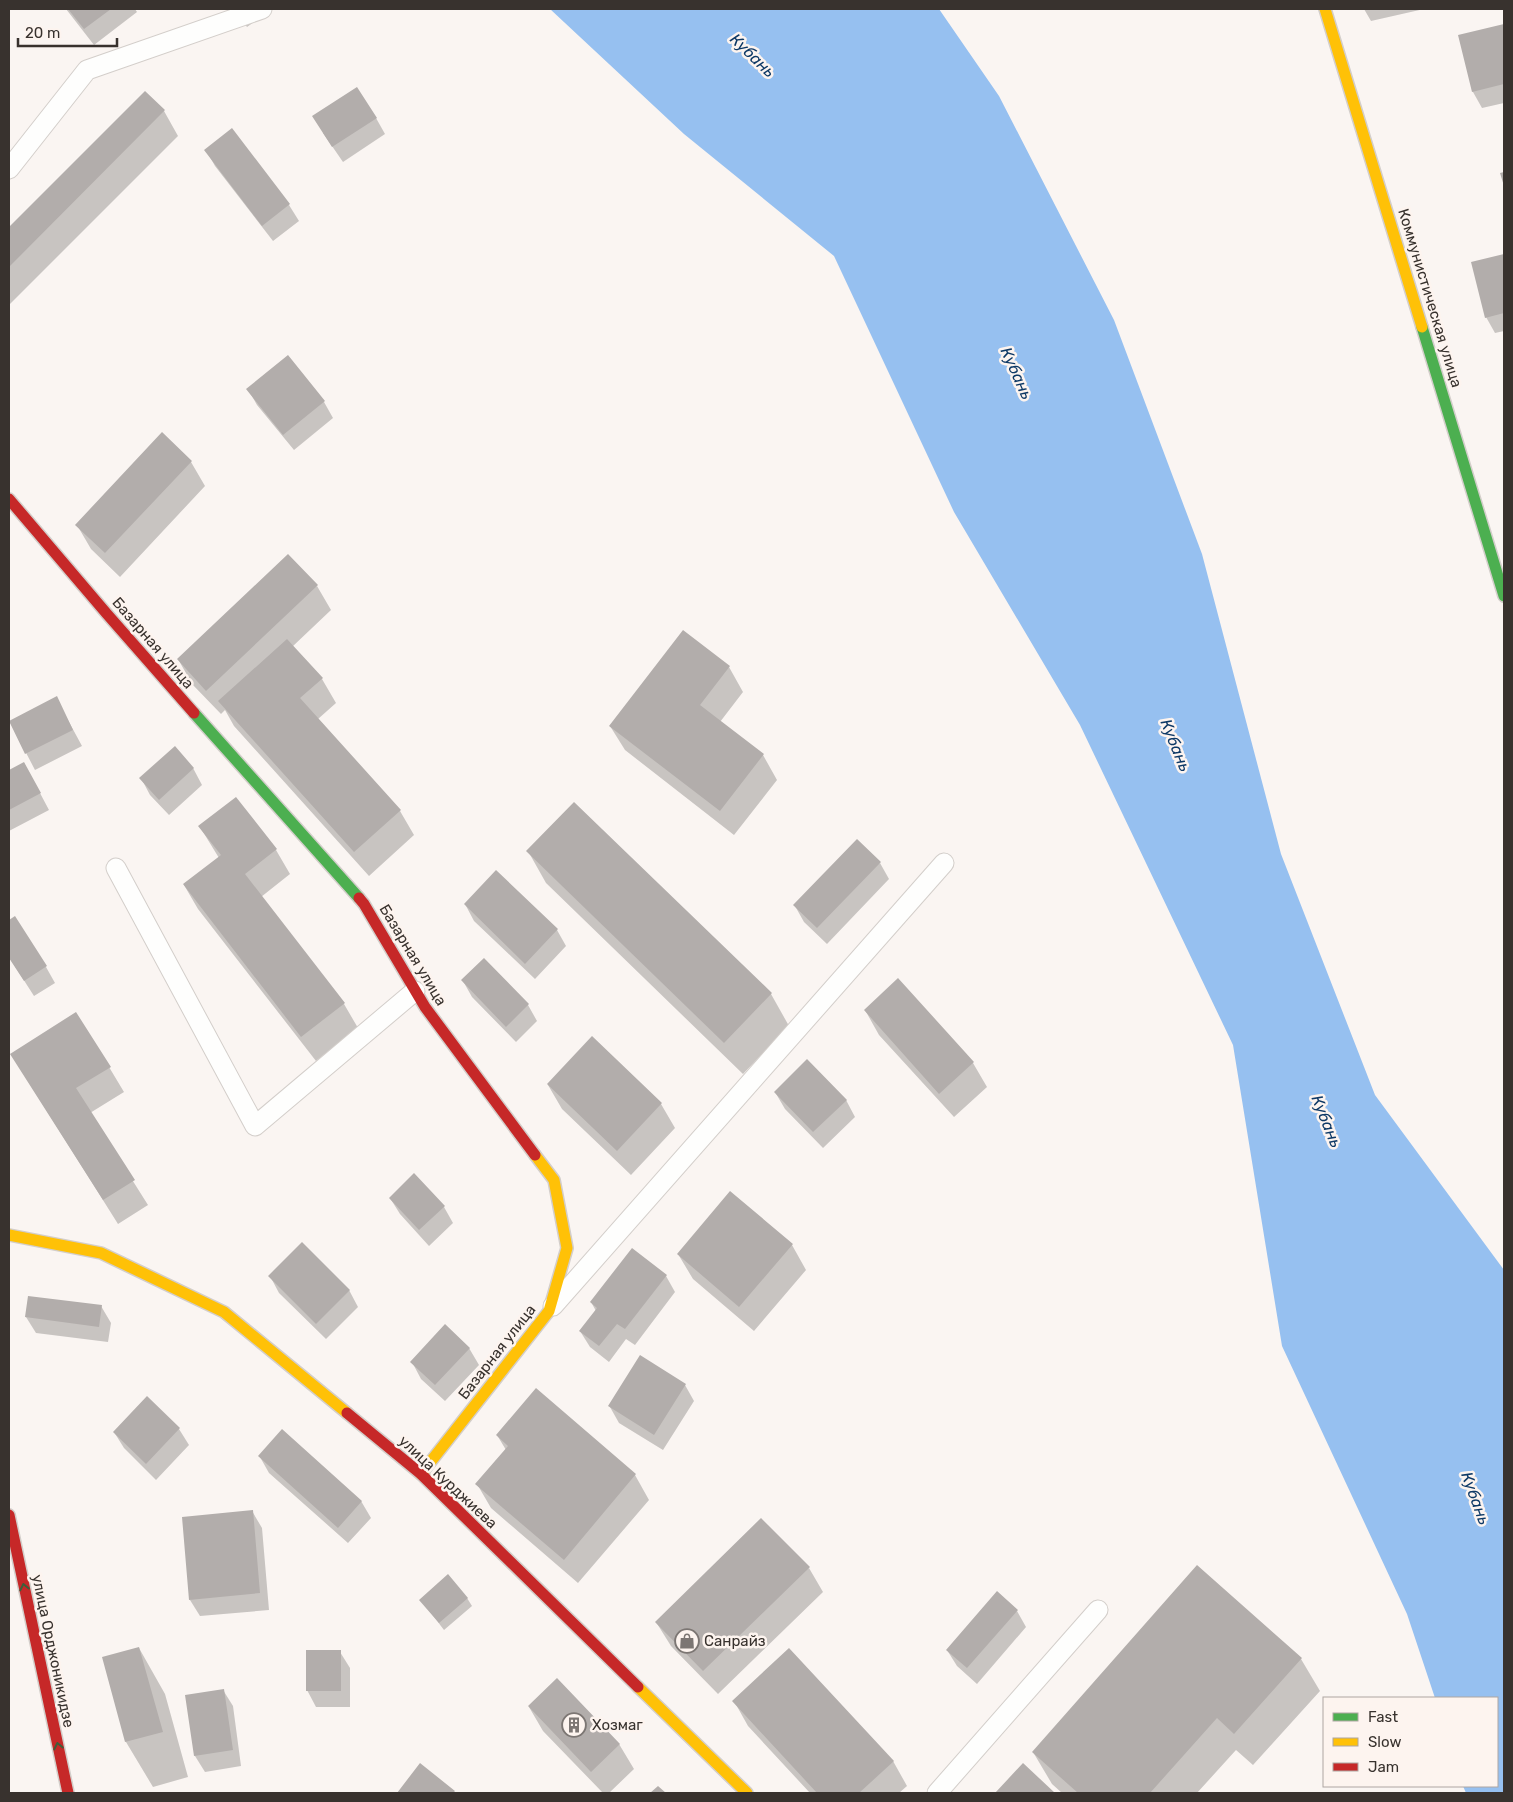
<svg xmlns="http://www.w3.org/2000/svg" width="1513" height="1802" font-family="Rubik,sans-serif">
<style>
.water{fill:#96c0f0}
.shadow{fill:#0003}
.building{fill:#b2adab}
.lines{fill:none;stroke-linecap:round;stroke-linejoin:round}
.lane-casing{stroke:#d3ceca;stroke-width:21}
.fast-casing{stroke:#d3ceca;stroke-width:14}
.slow-casing{stroke:#d3ceca;stroke-width:14}
.jam-casing{stroke:#d3ceca;stroke-width:14}
.lane{stroke:#fefefd;stroke-width:19}
.fast{stroke:#4caf50;stroke-width:11}
.slow{stroke:#ffc107;stroke-width:11}
.jam{stroke:#c62828;stroke-width:11}
.oneway{stroke:#3f5e3a}
.labels{text-anchor:middle;stroke-width:5;stroke-linejoin:round;paint-order:stroke}
.street-label{font-size:15px;fill:#38322e;stroke:#fdf4ef}
.poi-label{font-size:15px;fill:#38322e;stroke:#fdf4ef;text-anchor:start}
.water-label{font-size:16px;font-style:italic;fill:#0e3966;stroke:#fdf4ef}
</style>
<rect width="100%" height="100%" fill="#faf5f2"/>
<path class="water" d="M550 9H939L999 96 1114 320 1202 554 1281 854 1375 1095 1504 1270V1793H1466L1463 1786H1497V1698H1435L1407 1614 1282 1346 1233 1045 1080 725 954 512 834 256 684 134Z"/>
<path class="shadow" d="M66 9H135L137 12 94 45Z
M234 9H266L268 12 247 27Z
M1364 9H1424L1371 21Z
M1504 25V103L1482 108 1473 92 1460 36Z
M145 92 164 111 178 136 9 305V229Z
M376 118 385 134 343 162 323 133Z
M232 130 289 205 299 221 273 241 215 166 206 150Z
M1504 255V331L1495 333 1486 317 1473 263Z
M288 357 324 402 333 418 294 450 257 405 248 389Z
M162 434 191 462 205 486 120 577 91 549 77 525Z
M317 586 331 610 292 647 322 679 336 703 318 719 400 811 414 835 369 876 234 726 225 710 221 714 192 684 178 659Z
M729 667 743 692 720 722 763 755 777 780 734 835 625 750 610 726Z
M56 698 82 746 35 770 10 722Z
M24 763 49 810 9 831V771Z
M193 768 202 785 169 815 150 795 141 778Z
M200 827 276 850 290 874 261 897 344 1004 358 1028 316 1061 198 909 184 885 219 858Z
M528 851 771 994 789 1026 743 1074 546 883Z
M880 863 889 879 827 944 804 922 795 906Z
M465 904 557 930 566 946 535 979 474 921Z
M9 919 46 967 55 983 34 996 9 957Z
M898 980 973 1063 987 1087 954 1117 879 1035 865 1010Z
M463 981 528 1005 537 1021 516 1042 472 997Z
M11 1054 109 1067 124 1092 90 1113 148 1205 118 1224Z
M548 1085 661 1104 675 1128 631 1175 562 1109Z
M775 1092 846 1100 855 1117 823 1148 785 1109Z
M390 1198 444 1207 453 1223 429 1246 400 1214Z
M792 1245 806 1270 754 1331 693 1279 678 1254Z
M270 1276 349 1290 358 1307 326 1339 279 1293Z
M666 1276 675 1292 635 1345 626 1339 609 1362 590 1347 580 1331 596 1311 591 1302Z
M101 1306 111 1323 108 1342 36 1333 26 1317Z
M469 1348 479 1365 445 1401 421 1379 412 1362Z
M685 1385 694 1401 663 1450 619 1423 610 1407Z
M536 1390 635 1475 649 1500 578 1583 491 1508 477 1484 506 1450 497 1435Z
M147 1398 179 1429 189 1445 156 1480 124 1448 114 1432Z
M260 1457 361 1501 371 1518 348 1543 269 1473Z
M252 1511 262 1528 269 1610 200 1616 190 1600Z
M809 1568 823 1592 718 1694 671 1646 656 1622Z
M467 1598 472 1606 444 1630 421 1600Z
M1017 1611 1026 1627 977 1684 957 1666 947 1650Z
M139 1648 165 1694 188 1777 153 1787 126 1742 103 1658Z
M340 1652 350 1668V1707H316L307 1690Z
M1301 1659 1320 1691 1253 1765 1236 1750 1197 1793H1062L1052 1784 1033 1752Z
M223 1690 233 1706 241 1766 205 1772 195 1756 187 1696Z
M734 1701 893 1761 907 1786 899 1793H810L748 1726Z
M529 1707 619 1744 634 1769 609 1793H603L543 1731Z
M421 1765 454 1791 455 1793H398Z
M1023 1765 1053 1793H997Z"/>
<path class="building" d="M68 9H111L84 29Z
M1504 24V84L1472 92 1458 35Z
M357 87 377 118 332 147 312 116Z
M145 91 165 110 9 267V227Z
M232 128 290 204 262 226 204 150Z
M1504 172V186L1500 173Z
M1504 254V313L1485 318 1471 262Z
M288 355 325 401 283 435 246 389Z
M162 432 192 461 105 553 75 525Z
M288 554 318 585 206 691 177 659Z
M683 630 730 666 700 705 764 754 720 811 609 726Z
M287 639 323 678 300 698 401 810 354 852 218 701Z
M57 696 73 730 25 754 9 721Z
M175 746 194 768 159 800 139 778Z
M24 762 41 793 9 810V770Z
M236 797 277 849 245 874 345 1003 301 1037 183 884 221 855 198 826Z
M574 802 772 993 724 1043 526 851Z
M857 839 881 862 817 928 793 905Z
M496 870 558 929 525 964 464 904Z
M15 916 47 966 24 981 9 958V920Z
M484 958 529 1004 506 1027 461 980Z
M898 978 974 1062 939 1094 864 1010Z
M76 1012 111 1067 76 1088 135 1180 103 1200 10 1054Z
M592 1036 662 1103 617 1151 547 1084Z
M807 1059 847 1100 813 1132 774 1092Z
M414 1173 445 1206 419 1230 389 1198Z
M730 1191 793 1244 739 1307 677 1254Z
M302 1242 350 1290 316 1324 268 1276Z
M632 1248 667 1275 625 1329 617 1324 599 1346 579 1331 597 1308 590 1302Z
M28 1296 102 1305 99 1327 25 1317Z
M445 1324 470 1348 435 1385 410 1362Z
M640 1355 686 1384 654 1435 608 1406Z
M536 1388 636 1474 564 1560 475 1484 508 1446 496 1435Z
M147 1396 180 1428 146 1464 113 1432Z
M282 1429 362 1501 338 1528 258 1456Z
M253 1510 260 1593 189 1600 182 1517Z
M761 1518 810 1567 703 1671 655 1622Z
M1197 1565 1302 1658 1234 1734 1217 1718 1150 1793H1078L1032 1752Z
M448 1574 468 1598 439 1623 419 1600Z
M997 1591 1018 1610 967 1668 946 1650Z
M139 1647 163 1732 125 1742 102 1657Z
M789 1648 894 1761 859 1793H817L732 1701Z
M306 1650H341V1691H306Z
M557 1678 620 1744 591 1772 528 1706Z
M224 1689 233 1750 194 1756 185 1695Z
M420 1763 455 1791 453 1793H397Z
M1023 1763 1055 1793H995Z
M658 1786 666 1793H650Z"/>
<g class="lines">
<g class="lane-casing">
<path id="lane" d="M9 169 87 70 262 9
M116 868 255 1126 415 991
M553 1306 944 863
M937 1793 1098 1610"/>
</g>
<g class="fast-casing">
<path id="fast" d="M1422 327 1504 596
M194 713 359 898"/>
</g>
<g class="slow-casing">
<path id="slow" d="M1325 9 1422 327
M9 1235 101 1253 224 1312 347 1413
M421 1474 549 1311 567 1248 554 1180 535 1155
M638 1687 747 1793"/>
</g>
<g class="jam-casing">
<path id="jam" d="M9 499 107 614 194 713
M359 898 364 904 425 1007 535 1155
M347 1413 421 1474 638 1687
M9 1515 68 1793"/>
</g>
<use href="#lane" class="lane"/>
<use href="#fast" class="fast"/>
<use href="#slow" class="slow"/>
<use href="#jam" class="jam"/>
</g>
<defs><path id="oneway-chevron" d="M-2-3.5L2.5 0L-2 3.5" fill="none" stroke-width="1.6" stroke-linecap="round" stroke-linejoin="round" transform="scale(1.25)"/></defs>
<g class="oneway">
<use href="#oneway-chevron" transform="translate(24 1587) rotate(-102)"/>
<use href="#oneway-chevron" transform="translate(58 1746) rotate(-102)"/>
</g>
<defs>
<g id="shop-ring" transform="scale(1.25)"><circle r="9.5" fill="#fdf4ef" stroke="#7c7673" stroke-width="1.5"/><path d="M-5-2.5h2.3a2.7 3.5 0 0 1 5.4 0H5L5.5 6h-11ZM-1.5-2.5h3a1.5 2.3 0 0 0-3 0Z" fill="#7c7673"/></g>
<g id="building-ring" transform="scale(1.25)"><circle r="9.5" fill="#fdf4ef" stroke="#7c7673" stroke-width="1.5"/><path d="M-4-6H4V6H1V3H-1V6H-4ZM-2.5-4.3h1.7v1.8h-1.7ZM.8-4.3h1.7v1.8H.8ZM-2.5-1h1.7V.8h-1.7ZM.8-1h1.7V.8H.8Z" fill="#7c7673"/></g>
</defs>
<g fill-rule="evenodd">
<use href="#shop-ring" x="687" y="1641"/>
<use href="#building-ring" x="574" y="1725"/>
</g>
<g class="labels">
<g class="street-label">
<text transform="translate(1430 298) rotate(73)" y="5">Коммунистическая улица</text>
<text transform="translate(153 643) rotate(49)" y="5">Базарная улица</text>
<text transform="translate(413 955) rotate(59)" y="5">Базарная улица</text>
<text transform="translate(497 1352) rotate(-52)" y="5">Базарная улица</text>
<text transform="translate(448 1482) rotate(43)" y="5">улица Курджиева</text>
<text transform="translate(53 1651) rotate(78)" y="5">улица Орджоникидзе</text>
</g>
<g class="poi-label">
<text x="704" y="1646">Санрайз</text>
<text x="592" y="1730">Хозмаг</text>
</g>
<g class="water-label">
<text transform="translate(753 55) rotate(44)" y="6">Кубань</text>
<text transform="translate(1017 373) rotate(66)" y="6">Кубань</text>
<text transform="translate(1176 745) rotate(68)" y="6">Кубань</text>
<text transform="translate(1327 1121) rotate(68)" y="6">Кубань</text>
<text transform="translate(1476 1498) rotate(70)" y="6">Кубань</text>
</g>
</g>
<rect width="1513" height="1802" fill="none" stroke="#38322e" stroke-width="20"/>
<rect x="1323" y="1697" width="175" height="90" fill="#fdf4ef" stroke="#aea6a2"/>
<rect x="1333" y="1713" width="25" height="8" fill="#4caf50" stroke="#aea6a2"/>
<text x="1368" y="1722" font-size="15" fill="#38322e">Fast</text>
<rect x="1333" y="1738" width="25" height="8" fill="#ffc107" stroke="#aea6a2"/>
<text x="1368" y="1747" font-size="15" fill="#38322e">Slow</text>
<rect x="1333" y="1763" width="25" height="8" fill="#c62828" stroke="#aea6a2"/>
<text x="1368" y="1772" font-size="15" fill="#38322e">Jam</text>
<path d="M18 38v8h99v-8" fill="none" stroke="#38322e" stroke-width="2.5"/>
<text x="25" y="38" font-size="15" fill="#38322e" stroke="#fdf4ef" stroke-width="4" paint-order="stroke">20 m</text>
</svg>
